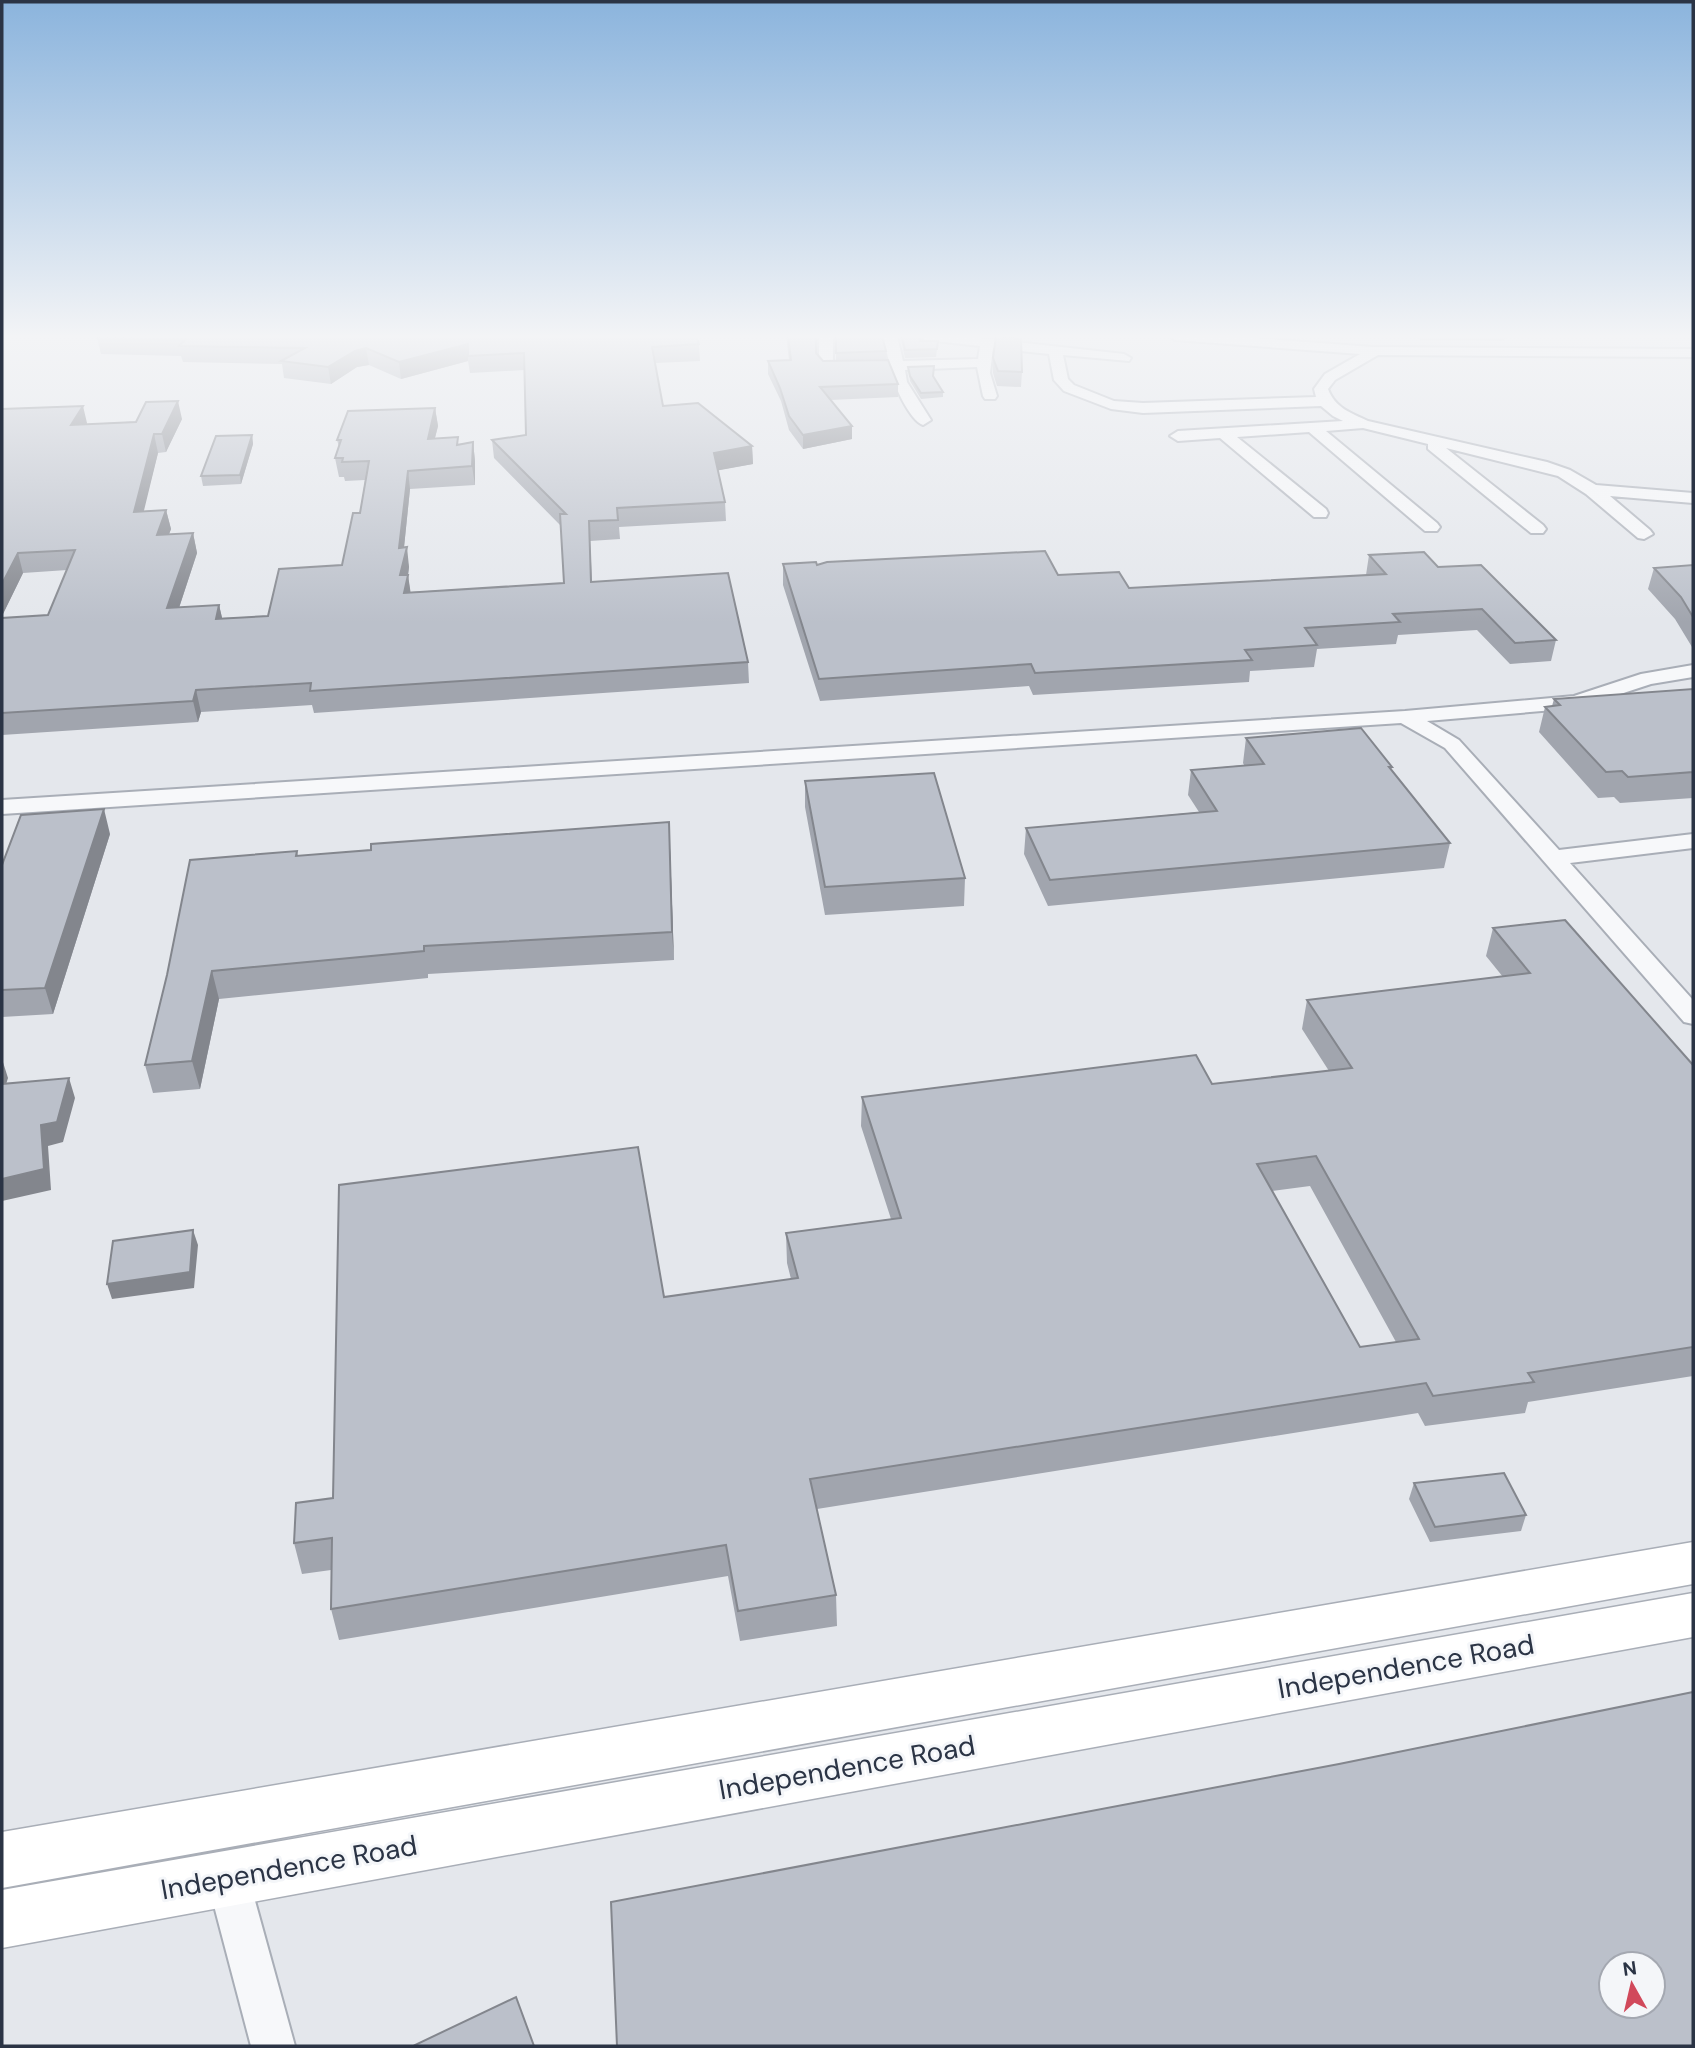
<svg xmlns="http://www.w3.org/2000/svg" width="1695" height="2048" font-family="'DM Sans',sans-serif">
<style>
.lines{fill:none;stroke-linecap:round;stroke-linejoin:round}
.minor-casing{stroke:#a9aeb7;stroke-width:4}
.secondary-casing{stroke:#a9aeb7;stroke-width:3}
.minor{fill:#f7f8fa;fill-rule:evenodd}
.secondary{fill:#fff;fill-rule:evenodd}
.wall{fill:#a1a5ae;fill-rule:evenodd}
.shaded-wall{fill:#83868d}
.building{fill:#bbc0ca;stroke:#83868d;stroke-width:2;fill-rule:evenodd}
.labels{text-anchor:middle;stroke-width:6;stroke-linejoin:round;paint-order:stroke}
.near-street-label{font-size:28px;fill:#2b3445;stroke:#f4f6f9}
</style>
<rect width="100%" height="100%" fill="#e4e7ec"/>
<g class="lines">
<g class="minor-casing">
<path id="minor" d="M819 336H833V364L889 362 883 336H897L903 361 978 359 980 346 926 340 919 336H962L1124 354 1131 358 1129 361 1063 355 1068 379 1074 385 1114 401 1143 403 1316 397 1314 389 1325 374 1360 354 1175 340 1168 336H1229L1373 347 1693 349V357L1378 355 1335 380 1328 389C1335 408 1351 413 1368 421L1547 462 1570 470 1596 485 1693 493V503L1610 496 1650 530 1653 534 1644 539 1638 538 1586 494 1558 476 1446 448 1543 525 1546 529 1543 533H1531L1428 449V444L1363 428 1326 431 1437 523 1440 527 1437 531H1425L1309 432 1237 437 1326 509 1328 513 1326 517H1314L1220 438 1178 441 1170 436 1178 431 1343 421 1333 416 1321 406 1143 413 1111 409 1064 391 1054 380 1049 354 993 348 990 373 997 396 995 399H985L983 396 977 367 905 370 907 382 931 420 923 425C910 421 893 383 890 370L823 371 819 366Z
M1693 665V677L1651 684 1599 701 1596 705 1589 707 1427 721 1459 740 1559 850 1693 834V848L1570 863 1693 1000V1024L1684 1022 1445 748 1401 723 2 814V800L1405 711 1574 696 1641 674Z
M228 1859 243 1865 249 1879 295 2046H251L207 1879 213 1865Z"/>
</g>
<g class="secondary-casing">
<path id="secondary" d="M1693 1542V1584L2 1888V1832Z
M1693 1593V1637L2 1948V1890Z"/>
</g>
<use href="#minor" class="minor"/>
<use href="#secondary" class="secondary"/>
</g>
<path class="wall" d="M786 336H816V354L823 361H836V336L886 351V359L858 360 898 384V397L830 400 852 439 803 449 789 430 781 401 768 374V361L789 360Z
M900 336H920V341H938L936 357 905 358Z
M1420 336H1505L1504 341 1420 340Z
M97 338 699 344 700 361 655 363 663 406 752 446 753 464 718 470 725 502 726 521 619 527 620 539 590 541 592 582 748 662 749 683 314 713 312 705 201 712 198 722 2 735V618L48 615 67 570 23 573 2 616V409L87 423V424L182 419 166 452 158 453 143 511 166 510 171 529 169 534 193 533 197 553 179 608 219 605 222 618 268 616 342 565 360 513 365 480 345 481 344 477H339L335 458 339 447 337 440 435 408 438 426 435 438 459 444 473 442 475 461V485L410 489 404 547 409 567 408 575 410 592 564 583 561 526 494 458 492 440 526 435 524 370 470 373 468 361 401 379 369 365 357 367 331 384 284 378 282 364 183 362 181 356 101 354Z
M993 358 1022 372 1021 387 997 386 993 373Z
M908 367 933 377 943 392V397L921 399 910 381Z
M252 435 253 444 241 484 203 486 201 476Z
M1369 555 1438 567 1556 640 1551 661 1510 664 1477 630 1398 635 1396 644 1317 649 1314 667 1250 671 1249 682 1033 695 1029 686 820 701 783 585V564L1058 575 1129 588 1366 575Z
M1693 565V647H1692L1675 619 1648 589 1654 568Z
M1693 689V798L1620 803 1614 797 1598 798 1539 732 1545 707 1552 706 1554 699Z
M1246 738 1392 767 1391 770 1450 843 1444 868 1048 906 1024 854 1026 828 1199 812 1188 795 1191 770 1244 765 1243 763Z
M805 781 965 878 964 906 825 915 805 807Z
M110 834 53 1014 2 1017V865Z
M670 848 674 960 428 974V978L219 999 200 1089 153 1093 145 1065 297 851 298 856Z
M1493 928 1693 1065V1376L1528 1402 1525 1413 1425 1426 1418 1413 817 1509 836 1595 837 1626 740 1641 728 1576 339 1640 331 1609V1570L302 1574 294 1543 333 1498 664 1297 791 1279 787 1263 786 1233 891 1219 861 1126 862 1097 1212 1084 1329 1071 1302 1029 1307 1000 1503 977 1486 956ZM1310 1186 1396 1342 1360 1347 1272 1191Z
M1414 1483 1526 1515 1521 1531 1430 1542 1409 1499Z"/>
<path class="shaded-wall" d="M468 344V361L401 379 399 362Z
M366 348 369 365 357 367 331 384 328 367 355 351Z
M178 401 182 419 166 452 162 434Z
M83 406 87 423 76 443 71 425Z
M435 408 438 426 430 457 428 439Z
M852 426V439L803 449V435Z
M154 434 158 453 139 531 134 512Z
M252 435 253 444 241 484 240 475Z
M473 442 475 461V485L472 466Z
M752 446 753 464 715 471 714 453Z
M408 471 410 489 402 567 407 547 409 567 408 575 411 595 407 613 400 575 399 548Z
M166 510 171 529 161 555 157 535Z
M193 533 197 553 172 629 167 608Z
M18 553 23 573 2 616V584Z
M219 605 224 626 216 619Z
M196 690 201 712 198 722 193 701Z
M104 809 110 834 53 1014 45 988Z
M669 822 670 848 674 960 672 932Z
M212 971 219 999 200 1089 192 1061Z
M2 1059 8 1078 2 1097Z
M69 1078 75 1098 63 1142 48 1146 51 1190 2 1201V1179L41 1125Z
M193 1230 198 1245 194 1288 112 1299 107 1284Z"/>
<path class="building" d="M99 336H696L699 344 652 347 663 406 698 403 752 446 714 453 725 502 617 508 618 520 589 521 591 582 728 573 748 662 310 691 311 683 196 690 193 701 2 713V618L48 615 75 550 18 553 2 584V409L83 406 71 425 136 422 146 402 178 401 162 434H154L134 512 166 510 157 535 193 533 167 608 219 605 216 619 268 616 279 569 342 565 353 513H360L369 461 342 462 343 458H335L341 440H337L348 411 435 408 428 439 458 437 457 445 473 442 472 466 408 471 399 548 407 547 400 575H408L404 593 564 583 560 514H566L492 440 526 435 524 353 468 356V344L399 362 366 348 355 351 328 367 281 361 305 348 179 346 186 339 97 338Z
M788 336H816V353L823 361 888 360 898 384 820 387 852 426 803 435 789 416 780 388 768 361 791 360Z
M836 336H882L886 351 836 353Z
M902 336H920V341H938L937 349 905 350Z
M996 336 1021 339 1022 372 998 371 993 358Z
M934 366 933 376 943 392 921 393 910 376 908 367Z
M252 435 240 475 201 476 216 436Z
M1045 551 1058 575 1119 572 1129 588 1386 574 1369 555 1424 552 1438 567 1481 565 1556 640 1515 643 1482 609 1393 614 1400 622 1305 628 1317 645 1245 650 1252 660 1035 673 1031 664 819 679 783 564 816 562 817 565 827 562Z
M1693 565V617L1681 597 1654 568Z
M1693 689V772L1628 777 1622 771 1606 772 1545 707 1560 705 1554 699Z
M1361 728 1392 767H1389L1450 843 1050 880 1026 828 1217 811 1191 770 1264 764 1246 738Z
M934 773 965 878 825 887 805 781Z
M104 809 45 988 2 990V865L21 815Z
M669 822 672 932 424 946V951L212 971 192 1061 145 1065 167 975 190 860 297 851 296 856 371 850V844Z
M1565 920 1693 1065V1347L1528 1373 1534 1382 1433 1396 1426 1383 810 1479 836 1595 738 1611 726 1545 331 1609 332 1538 294 1543 296 1503 333 1498 339 1185 638 1147 664 1297 798 1278 786 1233 901 1218 862 1097 1196 1055 1212 1084 1352 1068 1307 1000 1530 973 1493 928ZM1316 1156 1419 1339 1360 1347 1257 1164Z
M69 1078 57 1122 41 1125 44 1169 2 1179V1084Z
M193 1230 190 1272 107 1284 113 1241Z
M1504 1473 1526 1515 1435 1527 1414 1483Z
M1693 1692V2046H617L611 1902 1339 1764ZM1611 1964H1653V2006H1611Z
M516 1997 534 2046H416L415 2045Z"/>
<linearGradient id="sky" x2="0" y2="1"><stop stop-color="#8bb4dd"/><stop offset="0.54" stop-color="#f3f4f6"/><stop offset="1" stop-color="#f3f4f6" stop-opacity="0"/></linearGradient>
<rect width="1695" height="623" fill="url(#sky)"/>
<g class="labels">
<g class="near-street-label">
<text transform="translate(1406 1666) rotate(-10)" y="10">Independence Road</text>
<text transform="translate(847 1767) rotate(-10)" y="10">Independence Road</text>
<text transform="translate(289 1867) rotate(-10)" y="10">Independence Road</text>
</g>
</g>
<rect width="1695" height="2048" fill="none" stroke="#2b3445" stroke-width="7"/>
<g transform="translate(1632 1985) rotate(352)"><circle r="33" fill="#f4f6f9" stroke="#a4a8b1" stroke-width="2"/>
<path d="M0-5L12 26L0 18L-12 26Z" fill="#d1495b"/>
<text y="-10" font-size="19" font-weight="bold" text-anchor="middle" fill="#2b3445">N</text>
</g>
</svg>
